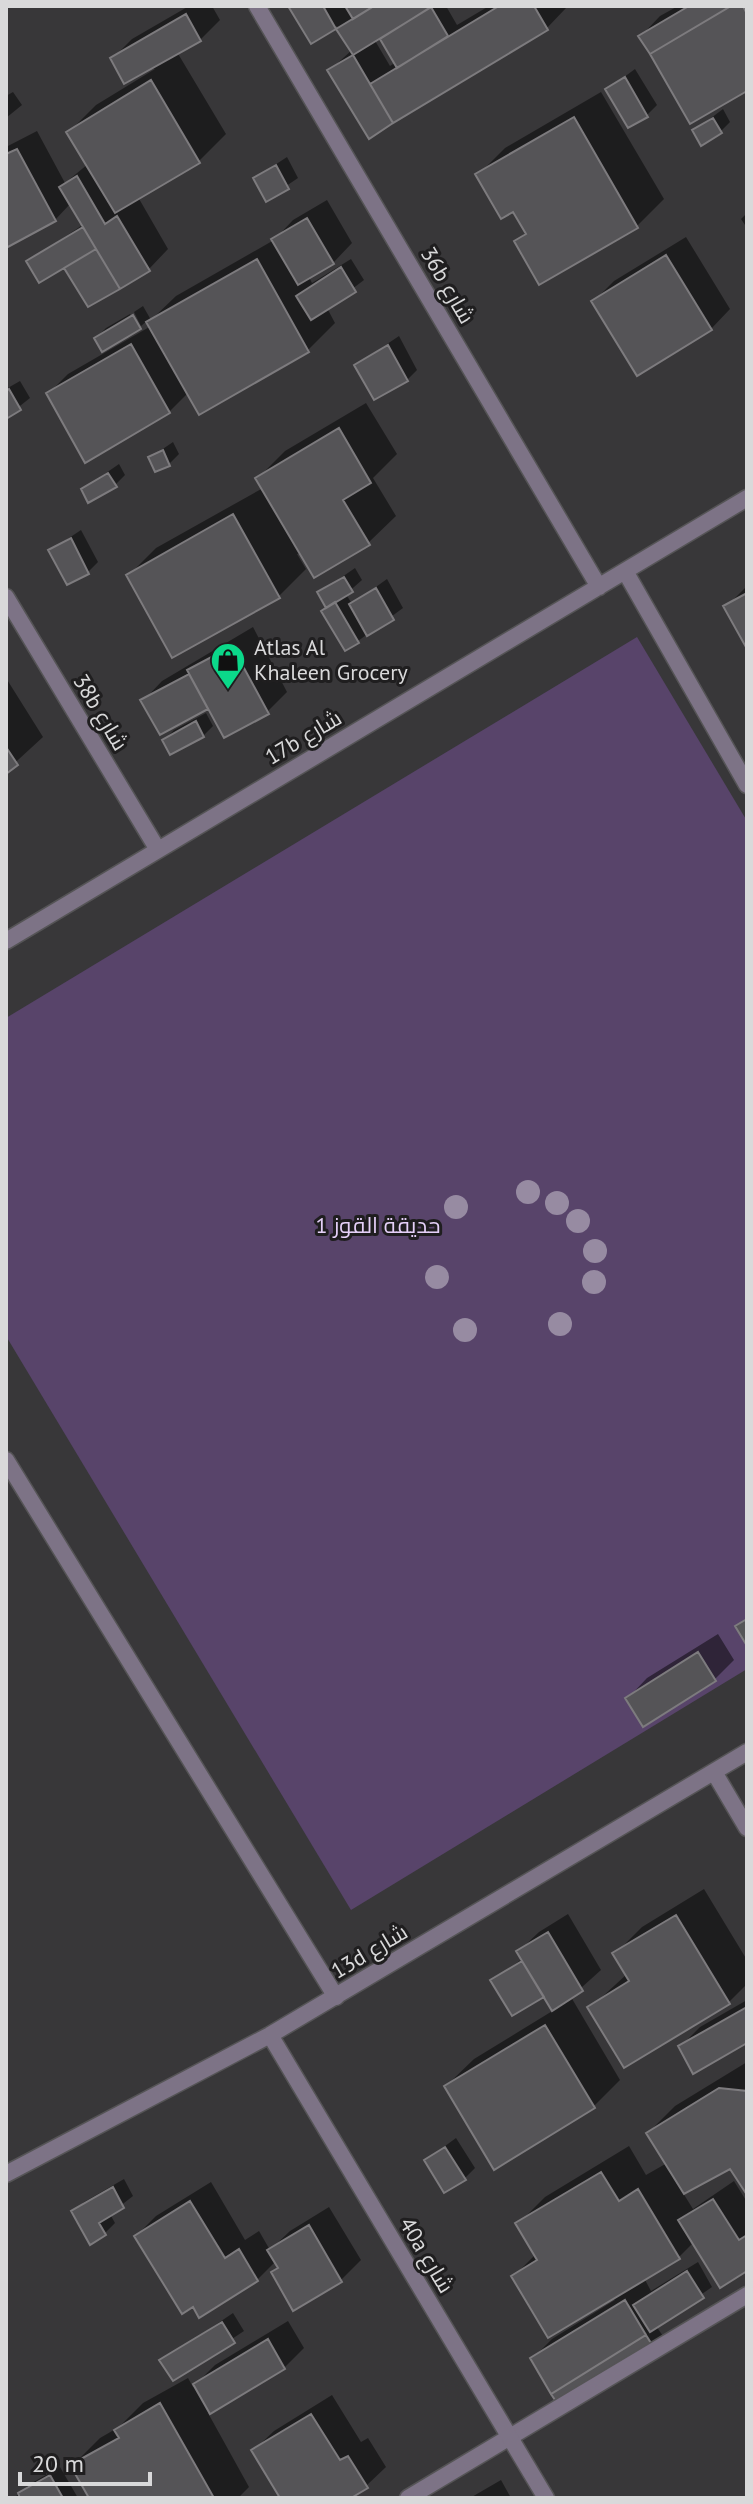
<svg xmlns="http://www.w3.org/2000/svg" width="753" height="2504" font-family="'PT Sans',Cairo,sans-serif">
<style>
.green{fill:#58446a}
.shadow{fill:#0007;fill-rule:evenodd}
.building{fill:#555457;stroke:#7d7b7e;stroke-width:2}
.lines{fill:none;stroke-linecap:round;stroke-linejoin:round}
.service-casing{stroke:#555456;stroke-width:19}
.minor-casing{stroke:#555456;stroke-width:19}
.service{stroke:#7d7386;stroke-width:16}
.minor{stroke:#7d7386;stroke-width:16}
.tree{fill:#978ba2}
.labels{text-anchor:middle;stroke-width:6;stroke-linejoin:round;paint-order:stroke}
.street-label{font-size:22px;fill:#d9d9da;stroke:#1f1e1f}
.poi-label{font-size:22px;fill:#d9d9da;stroke:#1f1e1f;text-anchor:start}
.park-label{font-size:22px;fill:#e5d0f8;stroke:#1f1e1f}
</style>
<rect width="100%" height="100%" fill="#383739"/>
<path class="green" d="M637 637 747 821V1669L351 1910 6 1336V1018Z"/>
<path class="shadow" d="M189 6H212L220 20 200 40 177 52 226 134 199 161 138 197 168 249 149 269 89 304 65 265 29 261 84 224 71 203 55 220 6 246V147L37 131 65 183 88 164 69 132 96 105 155 69 112 59 132 39Z
M290 6H446L457 25 489 6 566 8 547 28 370 136 330 70 352 50 337 26 312 41ZM380 36 396 62 390 66 374 39Z
M678 6H747V89L641 36 660 16Z
M635 69 657 105 647 115 608 89Z
M13 92 22 105 6 118V96Z
M601 92 664 199 637 226 516 242 527 231 514 209 478 175 505 148Z
M723 109 730 122 720 132 695 130Z
M287 157 298 178 267 199 255 178Z
M327 200 352 243 333 263 309 277 312 283 351 259 364 280 327 308 335 323 308 350 189 392 169 412 48 394 68 374 151 326 148 320 141 326 134 312 143 306 151 320 176 296 274 240 293 220Z
M747 213V228L741 219Z
M686 237 730 309 711 329 594 301 614 281Z
M130 314 138 328 96 338 106 328Z
M399 336 417 370 407 380 374 398 356 365Z
M20 381 30 398 6 417V389Z
M366 403 397 454 373 478 396 516 368 543 297 554 306 569 279 596 129 575 156 548 263 488 258 478 285 451Z
M173 442 179 454 169 464 151 457Z
M119 464 125 475 115 485 83 489Z
M81 530 98 562 88 572 51 550Z
M355 568 362 580 346 594 352 604 387 579 403 608 358 641 319 593Z
M747 586V645L726 607Z
M253 627 287 692 267 712 208 706 160 733 143 701 162 681Z
M6 678 43 737 6 771Z
M206 713 213 726 203 736 164 740 174 730Z
M718 1634 734 1660 714 1680 628 1698 647 1678Z
M704 1889 747 1960V1984L729 2002 590 2008 627 1974 615 1954 642 1927Z
M568 1914 601 1970 571 1997 620 2080 593 2107 446 2086 474 2059 554 2010 544 1994 493 1981 523 1958 519 1951 539 1932Z
M747 2000V2041L680 2047 700 2027Z
M747 2062V2191L731 2167 683 2193 693 2209 734 2181 747 2202V2269L694 2242 678 2258 644 2278 651 2291 698 2262 712 2287 656 2326 663 2336 653 2346 533 2358 552 2339 615 2300 513 2277 536 2254 518 2224 545 2197 629 2146 646 2175 667 2163 648 2133 675 2106Z
M456 2138 475 2168 465 2178 426 2160Z
M124 2179 133 2196 110 2214 115 2223 105 2233 74 2212 84 2202Z
M211 2182 245 2240 259 2231 270 2250 290 2231 329 2207 361 2260 341 2280 294 2308 273 2272 279 2266 276 2261 257 2280 136 2236 156 2216Z
M233 2313 244 2331 173 2378 162 2361Z
M288 2321 304 2348 284 2368 208 2413 249 2487 238 2498H91L73 2465 100 2438 119 2427 143 2403 188 2378 193 2387 215 2365Z
M332 2395 361 2442 368 2438 386 2467 366 2486 347 2498H283L254 2450 274 2431Z
M60 2467 78 2498H14L30 2484Z
M501 2480 511 2498H470Z"/>
<path class="building" d="M288 6H323L336 29 311 44Z
M345 6H374L353 19Z
M374 6H433L353 55 336 29Z
M499 6H534L548 30 393 123 370 84Z
M689 6H731L650 54 638 36Z
M731 6H743L747 14V91L690 124 650 54Z
M431 7 448 36 397 68 380 39Z
M186 14 201 41 124 84 110 58Z
M353 55 393 123 369 139 327 70Z
M625 77 648 117 628 128 605 89Z
M151 80 200 163 115 213 66 132Z
M574 117 638 228 539 285 514 241 526 234 513 212 501 219 475 174Z
M713 118 722 133 701 146 692 130Z
M17 149 56 221 6 248V154Z
M276 165 289 189 266 202 253 178Z
M77 176 105 224 117 216 150 271 120 289 59 187Z
M307 218 334 264 298 285 271 239Z
M83 227 96 249 39 283 26 261Z
M96 249 120 289 88 307 64 268Z
M666 255 712 330 637 376 591 301Z
M257 259 309 352 199 415 146 322Z
M341 267 356 292 311 320 296 296Z
M133 315 141 329 102 352 94 338Z
M131 344 170 413 85 463 46 393Z
M388 345 408 381 374 400 354 365Z
M9 389 21 410 6 419V391Z
M339 428 371 483 343 500 370 545 314 578 255 478Z
M163 450 170 466 155 472 148 457Z
M108 473 117 487 88 503 81 489Z
M233 514 280 598 172 658 126 575Z
M71 538 89 574 67 585 48 550Z
M344 577 353 592 326 608 317 592Z
M376 588 394 620 367 636 349 604Z
M747 593V649L723 606Z
M335 602 359 643 345 651 321 611Z
M232 646 269 714 224 738 187 670Z
M189 674 208 709 160 735 140 700Z
M196 721 204 737 170 755 162 740Z
M6 747 18 765 6 774Z
M747 1619V1646L735 1626Z
M698 1652 716 1681 643 1727 625 1698Z
M676 1915 730 2004 624 2068 587 2007 629 1981 612 1953Z
M548 1932 583 1991 552 2011 516 1951Z
M522 1961 544 1997 512 2016 490 1980Z
M747 2007V2043L693 2074 678 2046Z
M545 2025 595 2108 494 2170 444 2086Z
M719 2088 747 2091V2195L730 2169 684 2194 646 2133Z
M445 2147 466 2180 444 2193 424 2160Z
M601 2172 619 2201 638 2189 680 2259 548 2338 511 2276 537 2260 515 2223Z
M113 2187 124 2208 99 2223 106 2235 90 2245 71 2211Z
M713 2199 739 2240 747 2235V2271L720 2288 678 2220Z
M190 2201 225 2258 239 2249 258 2281 199 2318 193 2307 182 2314 134 2236Z
M309 2225 342 2282 293 2311 271 2272 278 2268 267 2250Z
M687 2271 704 2298 650 2332 633 2305Z
M625 2300 646 2335 551 2394 530 2358Z
M222 2322 235 2343 173 2381 159 2360Z
M646 2335 654 2348 559 2406 551 2394Z
M268 2339 285 2369 210 2414 193 2384Z
M160 2403 214 2498H89L70 2465 119 2438 114 2430Z
M311 2414 340 2460 348 2456 368 2488 351 2498H280L251 2450Z
M50 2475 63 2498H20L18 2493Z"/>
<g class="lines">
<g class="service-casing">
<path id="service" d="M6 1460 336 1997
M408 2498 747 2295"/>
</g>
<g class="minor-casing">
<path id="minor" d="M257 6 599 587
M625 571 747 785
M6 597 158 850
M6 941 747 498
M714 1772 747 1828
M270 2035 546 2498
M6 2174 270 2035 747 1752"/>
</g>
<use href="#service" class="service"/>
<use href="#minor" class="minor"/>
</g>
<g class="tree">
<circle cx="528" cy="1192" r="12"/>
<circle cx="557" cy="1203" r="12"/>
<circle cx="456" cy="1207" r="12"/>
<circle cx="578" cy="1221" r="12"/>
<circle cx="595" cy="1251" r="12"/>
<circle cx="437" cy="1277" r="12"/>
<circle cx="594" cy="1282" r="12"/>
<circle cx="560" cy="1324" r="12"/>
<circle cx="465" cy="1330" r="12"/>
</g>
<defs>
<g id="shop-pin" transform="scale(1.8)"><path d="M0 17L-7.5 6A9.5 9.5 0 1 1 7.5 6Z" fill="#0bd98a" stroke="#1f1e1f"/><path d="M-5-2.5h2.3a2.7 3.5 0 0 1 5.4 0H5L5.5 6h-11ZM-1.5-2.5h3a1.5 2.3 0 0 0-3 0Z" fill="#111"/></g>
</defs>
<g fill-rule="evenodd">
<use href="#shop-pin" x="228" y="660"/>
</g>
<g class="labels">
<g class="street-label">
<text transform="translate(448 285) rotate(60)" y="8">36b شارع</text>
<text transform="translate(101 712) rotate(59)" y="8">38b شارع</text>
<text transform="translate(303 737) rotate(-31)" y="8">17b شارع</text>
<text transform="translate(369 1951) rotate(-31)" y="8">13d شارع</text>
<text transform="translate(427 2255) rotate(59)" y="8">40a شارع</text>
</g>
<g class="poi-label">
<text x="254" y="655">Atlas Al<tspan x="254" dy="25">Khaleen Grocery</tspan></text>
</g>
<g class="park-label">
<text x="378" y="1233">حديقة القوز 1</text>
</g>
</g>
<rect width="753" height="2504" fill="none" stroke="#d9d9da" stroke-width="16"/>
<path d="M20 2472v12h130v-12" fill="none" stroke="#d9d9da" stroke-width="4"/>
<text x="32" y="2472" font-size="24" fill="#d9d9da" stroke="#1f1e1f" stroke-width="6" paint-order="stroke">20 m</text>
</svg>
